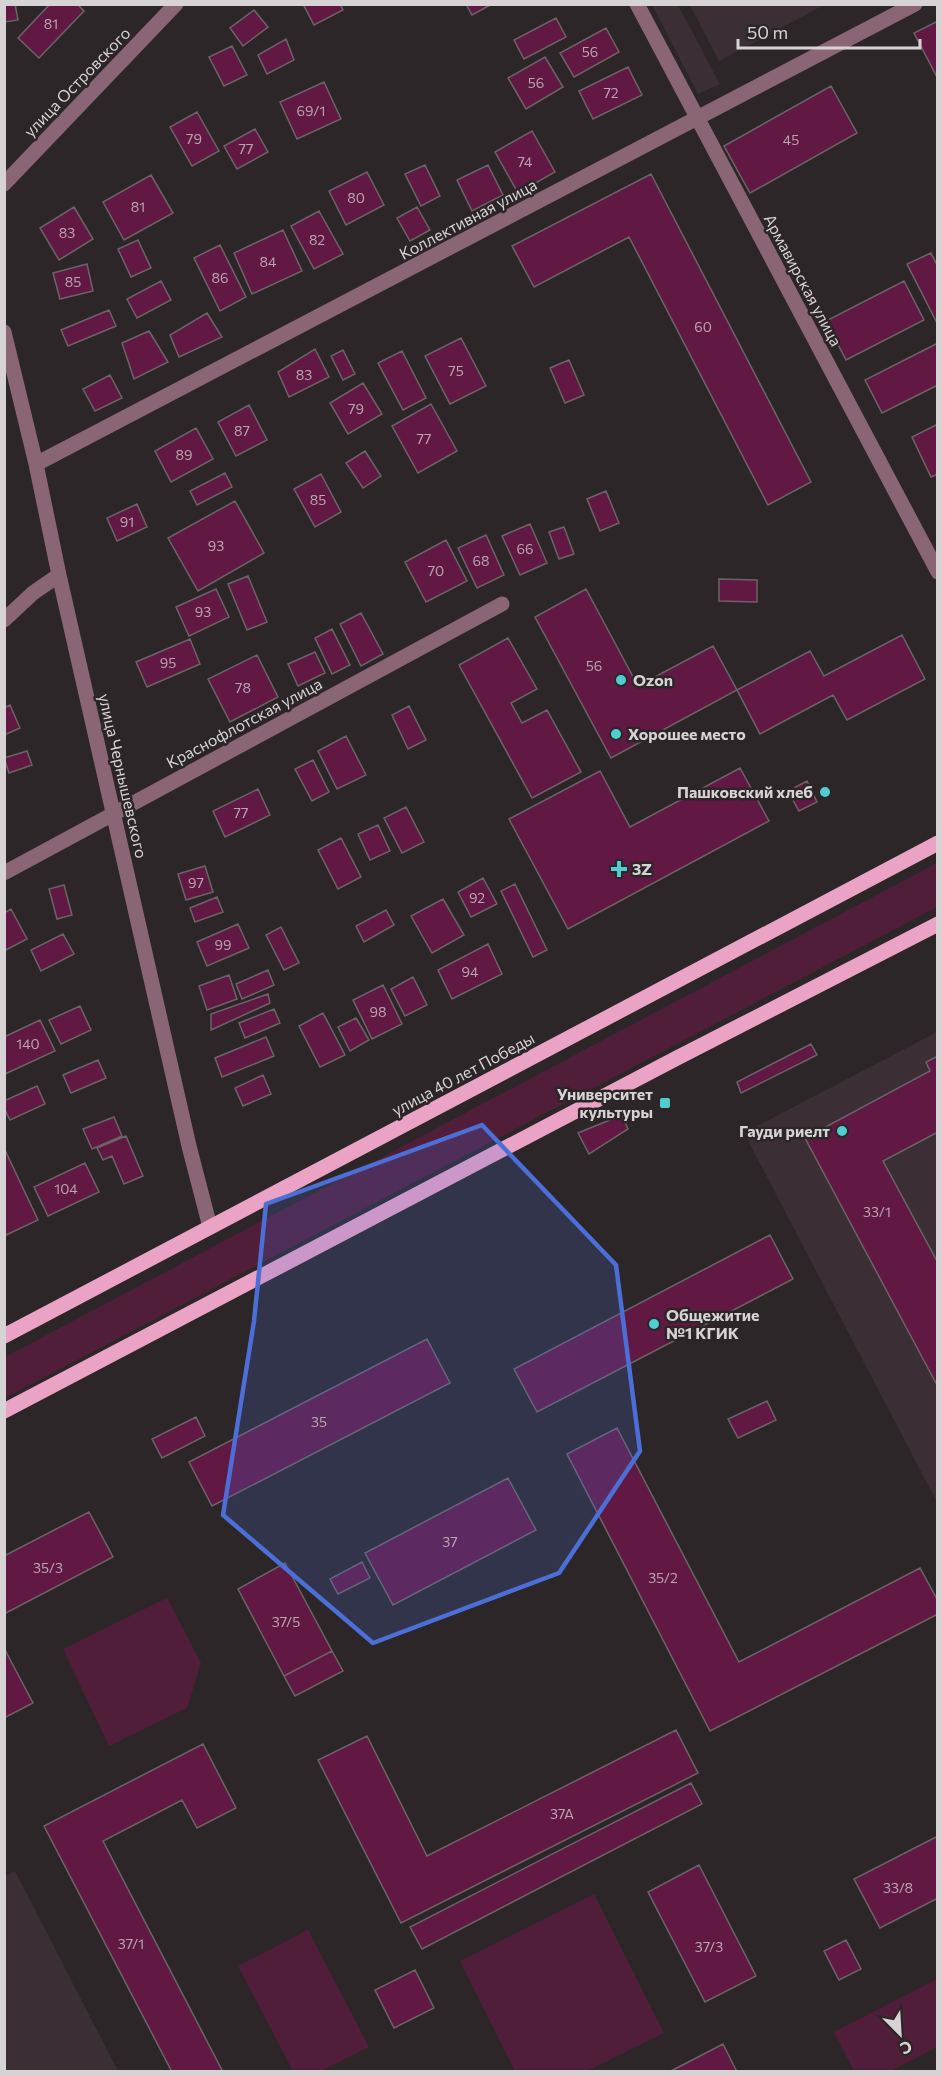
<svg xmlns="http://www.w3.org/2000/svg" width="942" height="2076" font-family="Commissioner,sans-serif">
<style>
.built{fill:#3b2f35}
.green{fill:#511e3a}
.building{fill:#611943;stroke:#6b6467;stroke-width:1.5}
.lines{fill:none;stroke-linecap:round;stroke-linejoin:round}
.minor{stroke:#896576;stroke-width:15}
.major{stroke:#eaa2c5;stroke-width:15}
.marked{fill:#4c6fd7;fill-opacity:0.2;stroke:#4c6fd7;stroke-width:4.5;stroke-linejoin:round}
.poi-dot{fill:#51ccd1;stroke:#2c2629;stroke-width:2}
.labels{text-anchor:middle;stroke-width:5;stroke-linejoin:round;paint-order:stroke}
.number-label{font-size:14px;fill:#baa4b0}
.street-label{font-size:16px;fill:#d7d3d5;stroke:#2c2629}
.poi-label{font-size:16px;font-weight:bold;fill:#d7d3d5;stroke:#2c2629;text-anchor:start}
</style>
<rect width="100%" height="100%" fill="#2c2629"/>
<path class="built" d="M652 5H678L720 84 698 94Z
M690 5H824L719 61Z
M937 1032V1502L744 1133Z
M15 1871 118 2071H5V1876Z"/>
<path class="green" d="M937 863V907L5 1398V1357Z
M167 1598 201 1663 187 1708 109 1746 63 1649Z
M594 1894 664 2033 587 2071H515L460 1961Z
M308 1930 369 2047 321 2071H293L238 1966Z
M937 1979V2047L891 2071H854L834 2032Z"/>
<path class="building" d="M4 4H15L18 20 5 22Z
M50 4H77L84 11 39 58 18 38Z
M303 4H340L343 10 314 25Z
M466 4H492L472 15Z
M254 10 268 27 243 46 230 28Z
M556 18 566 37 524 59 514 40Z
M938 21V79L914 33Z
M606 28 619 52 574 77 560 53Z
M286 39 294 60 267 74 258 55Z
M232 46 247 75 224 86 209 57Z
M545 57 563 87 526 109 508 78Z
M628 67 642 95 593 119 579 91Z
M324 82 341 119 297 139 280 102Z
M831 86 857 133 750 193 724 146Z
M197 112 219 151 192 166 170 127Z
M255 129 268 152 237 169 224 146Z
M532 131 555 172 518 193 495 152Z
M425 165 440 196 421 206 405 174Z
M488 165 503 195 472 211 457 180Z
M367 172 384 205 346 225 329 191Z
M651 174 811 482 768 505 629 237 534 287 512 246Z
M151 175 173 213 124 240 103 202Z
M74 207 93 239 59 260 40 228Z
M417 207 430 230 410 241 397 218Z
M319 211 343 254 314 269 291 226Z
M283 230 302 271 252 294 234 253Z
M138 240 151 268 131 277 118 249Z
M220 245 246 297 220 311 194 258Z
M931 253 938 267V325L907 264Z
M87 264 93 291 60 299 53 273Z
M161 281 171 300 137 318 127 299Z
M904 281 924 320 846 360 826 321Z
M109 310 116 326 68 346 61 330Z
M207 313 222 337 179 357 170 335Z
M149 331 168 362 134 379 122 343Z
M461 338 486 386 450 404 425 356Z
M938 343V385L882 413 865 380Z
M315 349 329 377 289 397 278 372Z
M343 350 355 374 343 380 331 356Z
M402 351 426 398 403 410 378 363Z
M569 360 584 395 565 403 550 368Z
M110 375 122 398 95 411 83 389Z
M363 383 382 414 348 434 330 403Z
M431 404 457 451 418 473 392 426Z
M249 405 267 440 236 456 218 422Z
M938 424V474L931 477 912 437Z
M196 428 213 459 171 482 155 451Z
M365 451 381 476 363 488 346 463Z
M225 473 232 487 197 505 190 491Z
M321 474 341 512 315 527 294 489Z
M606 491 619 523 600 531 587 499Z
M235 501 264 553 198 591 168 538Z
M137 504 147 527 117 541 107 518Z
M530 524 547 563 520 575 502 536Z
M564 527 574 554 559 559 549 532Z
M486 535 504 575 477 588 458 548Z
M446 540 467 581 426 602 405 562Z
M248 576 267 622 247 630 228 584Z
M719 579 757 580V602L719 601Z
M216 589 229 617 189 636 176 607Z
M586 589 638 686 713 646 737 690 611 758 535 617Z
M361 613 383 654 361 666 340 624Z
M332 629 350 665 332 674 315 638Z
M902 635 925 679 847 720 833 695 760 734 737 690 810 651 824 676Z
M508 638 537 689 511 703 522 723 547 710 581 772 532 798 459 665Z
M190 639 200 664 147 687 136 662Z
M315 652 325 673 298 686 288 664Z
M257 655 278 697 230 722 208 679Z
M10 705 20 728 4 735V708Z
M409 706 426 740 408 749 392 715Z
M346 736 366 775 337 789 318 751Z
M27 751 32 765 9 773 4 758Z
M313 760 329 792 312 801 295 769Z
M740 768 769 821 568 929 509 819 600 771 630 827Z
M807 781 817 802 799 811 788 791Z
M258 789 270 815 225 837 213 811Z
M406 807 424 842 402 853 384 818Z
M378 825 390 851 370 860 358 834Z
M341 838 361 877 338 889 318 850Z
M205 866 213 892 186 900 178 874Z
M483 878 497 904 471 917 458 892Z
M515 884 547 950 533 957 501 891Z
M64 885 72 915 57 919 49 889Z
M217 897 223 912 195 922 190 908Z
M443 899 464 935 432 953 411 916Z
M11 909 27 939 4 951V913Z
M386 910 394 925 364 942 356 926Z
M238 924 249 948 207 966 197 942Z
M281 927 299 963 284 970 266 935Z
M63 934 74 954 41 971 31 950Z
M488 944 502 974 452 999 438 970Z
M268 970 274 985 242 999 236 984Z
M229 975 237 999 207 1010 199 986Z
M413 977 427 1005 405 1016 391 989Z
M383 985 402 1024 372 1039 353 1000Z
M268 994 270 1003 211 1030V1014Z
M80 1006 91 1030 61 1044 49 1020Z
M274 1009 280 1023 245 1038 239 1023Z
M323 1013 345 1055 320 1067 299 1026Z
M356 1018 369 1040 350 1051 338 1027Z
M40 1020 55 1051 5 1074 4 1037Z
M266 1037 274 1056 222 1077 215 1058Z
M811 1044 817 1055 741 1093 737 1082Z
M938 1056V1132L883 1161 938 1263V1387L805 1138 930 1071 926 1062Z
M98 1060 106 1078 71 1093 63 1075Z
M263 1075 271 1094 243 1106 235 1088Z
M37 1086 45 1104 10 1120 4 1108V1101Z
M622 1115 628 1129 589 1154 578 1133Z
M114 1117 122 1136 92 1149 83 1129Z
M126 1136 143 1176 124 1184 112 1156 103 1160 97 1148Z
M4 1148 38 1220 4 1236Z
M85 1163 99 1192 48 1216 34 1187Z
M770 1235 793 1279 537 1412 514 1369Z
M427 1339 450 1383 212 1506 189 1462Z
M767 1401 776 1420 738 1438 728 1419Z
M196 1417 205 1436 162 1458 152 1439Z
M617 1428 739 1662 920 1568 938 1601V1614L710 1731 567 1454Z
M508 1478 536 1530 393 1605 365 1553Z
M89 1512 113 1557 4 1614V1556Z
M362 1562 370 1578 338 1594 330 1579Z
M285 1563 332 1651 284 1676 238 1589Z
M4 1648 33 1703 4 1718Z
M332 1651 343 1671 295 1696 284 1676Z
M676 1730 698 1773 401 1923 318 1760 367 1736 427 1856Z
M203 1744 236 1808 197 1828 182 1800 103 1841 223 2072H172L44 1826Z
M691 1783 702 1804 422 1949 410 1927Z
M938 1836V1898L880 1928 854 1879Z
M699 1865 756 1976 705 2002 648 1892Z
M846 1940 861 1969 839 1980 824 1951Z
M415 1970 434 2008 394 2028 375 1990Z
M723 2044 737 2072H669Z"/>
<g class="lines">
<path class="minor" d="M637 4 938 572
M4 184 176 4
M4 332 36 464 59 575 189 1146 210 1227
M36 464 915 4
M4 620 33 593 59 575
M4 873 502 604"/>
<path class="major" d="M4 1336 938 843
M4 1411 675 1059 938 924"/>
</g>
<path class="marked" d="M482 1125 616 1265 640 1451 559 1573 373 1643 223 1515 254 1321 266 1204Z"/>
<g class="poi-dot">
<circle cx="621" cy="680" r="6"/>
<circle cx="616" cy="734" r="6"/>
<circle cx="825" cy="792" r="6"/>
<path d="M616 860h6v6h6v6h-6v6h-6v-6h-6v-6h6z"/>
<rect x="659" y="1097" width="12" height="12" rx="3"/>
<circle cx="842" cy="1131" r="6"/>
<circle cx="654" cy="1324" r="6"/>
</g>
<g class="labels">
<g class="number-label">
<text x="51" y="29">81</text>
<text x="590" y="57">56</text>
<text x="536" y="88">56</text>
<text x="611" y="98">72</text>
<text x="311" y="116">69/1</text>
<text x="194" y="144">79</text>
<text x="791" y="145">45</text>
<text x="246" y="154">77</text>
<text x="525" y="167">74</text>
<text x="356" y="203">80</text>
<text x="138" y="212">81</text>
<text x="67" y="238">83</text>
<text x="317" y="245">82</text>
<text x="268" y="267">84</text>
<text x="220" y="283">86</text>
<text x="73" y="287">85</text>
<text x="703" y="332">60</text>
<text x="456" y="376">75</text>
<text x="304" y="380">83</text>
<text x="356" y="414">79</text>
<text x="242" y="436">87</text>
<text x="424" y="444">77</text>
<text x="184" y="460">89</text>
<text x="318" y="505">85</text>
<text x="127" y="527">91</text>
<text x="216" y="551">93</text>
<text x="525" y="554">66</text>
<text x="481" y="566">68</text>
<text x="436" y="576">70</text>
<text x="203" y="617">93</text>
<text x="168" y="668">95</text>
<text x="594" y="671">56</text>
<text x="243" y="693">78</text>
<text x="241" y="818">77</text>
<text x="196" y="888">97</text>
<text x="477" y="903">92</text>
<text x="223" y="950">99</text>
<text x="470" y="977">94</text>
<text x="378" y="1017">98</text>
<text x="28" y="1049">140</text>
<text x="66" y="1194">104</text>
<text x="877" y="1217">33/1</text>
<text x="319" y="1427">35</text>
<text x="450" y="1547">37</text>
<text x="48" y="1573">35/3</text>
<text x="663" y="1583">35/2</text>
<text x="286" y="1627">37/5</text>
<text x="562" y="1819">37А</text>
<text x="898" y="1893">33/8</text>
<text x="131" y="1949">37/1</text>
<text x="709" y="1952">37/3</text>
</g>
<g class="street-label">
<text transform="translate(77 82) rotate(-46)" y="6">улица Островского</text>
<text transform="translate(468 219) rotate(-28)" y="6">Коллективная улица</text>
<text transform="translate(803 280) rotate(62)" y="6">Армавирская улица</text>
<text transform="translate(244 723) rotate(-28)" y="6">Краснофлотская улица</text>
<text transform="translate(123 776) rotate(77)" y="6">улица Чернышевского</text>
<text transform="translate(463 1074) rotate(-28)" y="6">улица 40 лет Победы</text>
</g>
<g class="poi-label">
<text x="633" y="686">Ozon</text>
<text x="628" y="740">Хорошее место</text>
<text x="813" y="798" text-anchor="end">Пашковский хлеб</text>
<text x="632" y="875">3Z</text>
<text x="653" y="1100" text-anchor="end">Университет<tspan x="653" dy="18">культуры</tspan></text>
<text x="830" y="1137" text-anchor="end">Гауди риелт</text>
<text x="666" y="1321">Общежитие<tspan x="666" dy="18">№1 КГИК</tspan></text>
</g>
</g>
<rect width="942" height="2076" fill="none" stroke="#d7d3d5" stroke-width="12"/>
<g transform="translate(900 2034) rotate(156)" stroke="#2c2629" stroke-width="4.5" paint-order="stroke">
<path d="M0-4.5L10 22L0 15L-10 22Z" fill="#d7d3d5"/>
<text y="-9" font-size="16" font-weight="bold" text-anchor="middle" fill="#d7d3d5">С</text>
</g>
<path d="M738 39v9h182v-9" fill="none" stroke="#d7d3d5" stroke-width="3"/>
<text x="747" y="39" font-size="18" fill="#d7d3d5" stroke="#2c2629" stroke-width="4.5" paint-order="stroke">50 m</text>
</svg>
